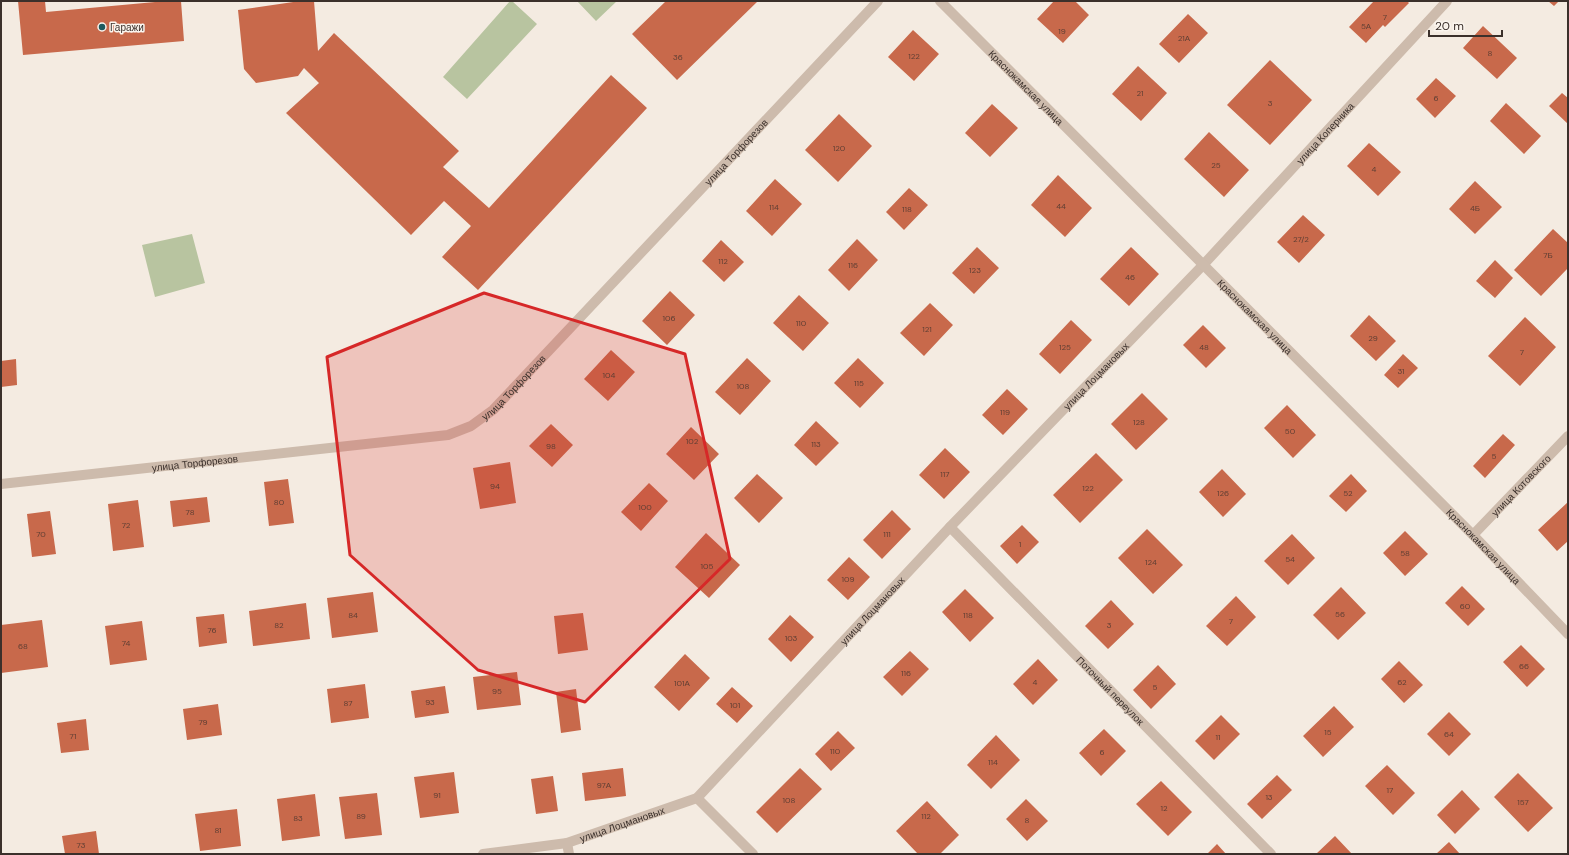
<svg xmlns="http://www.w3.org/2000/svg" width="1569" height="855" font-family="'DM Sans',sans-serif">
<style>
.green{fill:#b8c4a0}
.building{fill:#c8694b}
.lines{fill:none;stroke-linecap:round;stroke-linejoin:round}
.service{stroke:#cdbbac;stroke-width:10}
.minor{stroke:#cdbbac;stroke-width:10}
.tertiary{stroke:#cdbbac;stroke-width:10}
.marked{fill:#d62828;fill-opacity:0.2;stroke:#d62828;stroke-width:3;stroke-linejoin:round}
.poi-dot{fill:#1f5a5e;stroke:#fbf5ee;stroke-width:1.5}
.labels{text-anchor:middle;stroke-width:3;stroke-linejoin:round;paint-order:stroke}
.number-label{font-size:8px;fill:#5e3e33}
.poi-label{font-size:10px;fill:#3b302b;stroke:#fbf5ee;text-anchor:start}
.street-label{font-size:10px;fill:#3b302b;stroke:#fbf5ee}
</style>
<rect width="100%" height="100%" fill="#f4ebe1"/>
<path class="green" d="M510 1H512L537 24 467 99 443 77Z
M577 1H617L596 21Z
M192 234 205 283 155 297 142 245Z"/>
<path class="building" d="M18 1H45L46 12 155 2V1H181L184 41 23 55Z
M300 1H314L318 51 334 33 459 151 443 167 489 208 611 75 647 108 478 290 442 257 471 226 444 201 411 235 286 113 319 83 304 68 298 76 256 83 244 69 238 10Z
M666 1H758L677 80 632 34Z
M1054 1H1075L1089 15 1063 43 1037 19Z
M1374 1H1407L1409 3 1385 27 1383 25 1366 43 1349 27Z
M1548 1H1559L1554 6Z
M1188 14 1208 33 1179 63 1159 44Z
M1483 26 1517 58 1497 79 1463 48Z
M913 30 939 54 914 81 888 57Z
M1270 60 1312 100 1270 145 1227 105Z
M1138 66 1167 93 1141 121 1112 94Z
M1436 78 1456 96 1435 118 1416 99Z
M1562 93 1568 98V124L1549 106Z
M1506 103 1541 136 1524 154 1490 121Z
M992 104 1018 128 990 157 965 133Z
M839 114 872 146 838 182 805 150Z
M1209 132 1249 170 1224 197 1184 159Z
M1369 143 1401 172 1378 196 1347 166Z
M1058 175 1092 208 1065 237 1031 205Z
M775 179 802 204 772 236 746 211Z
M1475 181 1502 207 1475 234 1449 209Z
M909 188 928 205 904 230 886 212Z
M1303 215 1325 235 1299 263 1277 242Z
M1553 229 1568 243V268L1541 296 1514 270Z
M857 239 878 260 849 291 828 270Z
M721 240 744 262 724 282 702 261Z
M977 247 999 268 974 294 952 273Z
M1131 247 1159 274 1129 306 1100 279Z
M1495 260 1513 278 1495 298 1476 281Z
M670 291 695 315 667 345 642 321Z
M799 295 829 323 803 351 773 323Z
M930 303 953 325 924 356 900 333Z
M1369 315 1396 341 1376 361 1350 336Z
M1525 317 1556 347 1520 386 1488 356Z
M1071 320 1092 340 1060 374 1039 354Z
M1203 325 1226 348 1206 368 1183 345Z
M611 350 635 372 608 401 584 379Z
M1403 354 1418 368 1398 388 1384 375Z
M747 358 771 381 740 415 715 392Z
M858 358 884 383 860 408 834 383Z
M16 359 17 385 1 387V361Z
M1007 389 1028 409 1003 435 982 415Z
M1142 393 1168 419 1136 450 1111 424Z
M1287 405 1316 435 1293 458 1264 428Z
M816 421 839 443 816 466 794 445Z
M551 424 573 445 552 467 529 446Z
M691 427 719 454 694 480 666 454Z
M1503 434 1515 445 1485 478 1473 466Z
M945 448 970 472 944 499 919 475Z
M1096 453 1123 480 1080 523 1053 495Z
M510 462 516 503 480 509 473 468Z
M1222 469 1246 494 1223 517 1199 492Z
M757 474 783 498 759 523 734 498Z
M1351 474 1367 491 1346 512 1329 496Z
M288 479 294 523 269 526 264 482Z
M649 483 668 501 641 531 621 512Z
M207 497 210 522 173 527 170 501Z
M138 500 144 547 113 551 108 504Z
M1568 502V541L1557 551 1538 530Z
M892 510 911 529 882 559 863 540Z
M50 511 56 554 32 557 27 514Z
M1022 525 1039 542 1017 564 1000 546Z
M1147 529 1183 565 1153 594 1118 558Z
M1405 531 1428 554 1405 576 1383 553Z
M706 533 740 565 709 598 675 567Z
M1292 534 1315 558 1288 585 1264 561Z
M849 557 870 577 848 600 827 580Z
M1462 586 1485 609 1468 626 1445 603Z
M1341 587 1366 613 1338 640 1313 615Z
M965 589 994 618 970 642 942 612Z
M373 592 378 632 332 638 327 598Z
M1236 596 1256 617 1227 646 1206 626Z
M1111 600 1134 624 1108 649 1085 626Z
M306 603 310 639 253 646 249 611Z
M583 613 588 650 558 654 554 616Z
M224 614 227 643 199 647 196 617Z
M790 615 814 637 791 662 768 639Z
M42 620 48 667 1 673V625Z
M142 621 147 660 110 665 105 626Z
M1521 645 1545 669 1527 687 1503 662Z
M910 651 929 669 902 696 883 677Z
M685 654 710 678 679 711 654 687Z
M1038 659 1058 680 1033 705 1013 684Z
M1399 661 1423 685 1404 703 1381 679Z
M1158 665 1176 684 1151 709 1133 690Z
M517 672 521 705 477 710 473 677Z
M365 684 369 718 331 723 327 689Z
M445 686 449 713 415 718 411 691Z
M732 687 753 706 737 723 716 704Z
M576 689 581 730 561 733 556 692Z
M218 704 222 735 187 740 183 709Z
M1334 706 1354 727 1323 757 1303 736Z
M1449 712 1471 734 1449 756 1427 734Z
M1221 715 1240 734 1214 760 1195 741Z
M86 719 89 750 61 753 57 723Z
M1104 729 1126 751 1101 776 1079 753Z
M838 731 855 748 831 771 815 754Z
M996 735 1020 760 991 789 967 765Z
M1387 765 1415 793 1393 815 1365 786Z
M623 768 626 796 585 801 582 773Z
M800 768 822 789 777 833 756 812Z
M454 772 459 813 420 818 414 777Z
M1518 773 1553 808 1528 832 1494 797Z
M1277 775 1292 790 1262 819 1247 804Z
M553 776 558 811 536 814 531 779Z
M1161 781 1192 812 1168 836 1136 804Z
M1462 790 1480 809 1455 834 1437 815Z
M377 793 382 835 345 839 339 797Z
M315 794 320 836 282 841 277 799Z
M1026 799 1048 821 1027 841 1006 819Z
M927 801 959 835 940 854H918L896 831Z
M237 809 241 846 200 851 195 814Z
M96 831 99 854H65L62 836Z
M1335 836 1352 854H1316Z
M1449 842 1460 854H1436Z
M1217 844 1226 854H1207Z"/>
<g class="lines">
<path class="service" d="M567 843 569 854"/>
<g class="minor">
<path id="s1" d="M1 484 448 435 471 426 493 410 878 1"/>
<path id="s2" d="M950 527 1271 854"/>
<path id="s3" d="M1473 535 1568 436"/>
<path d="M697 798 753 854"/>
<path id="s4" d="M483 854 567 843 697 798 950 527 1204 264 1447 1"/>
</g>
<path class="tertiary" id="s5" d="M940 1 1473 535 1568 634"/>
</g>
<path class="marked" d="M484 293 685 354 730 559 585 702 478 670 350 555 327 357Z"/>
<circle class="poi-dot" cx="102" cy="27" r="4"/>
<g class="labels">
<g class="number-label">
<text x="1385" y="20">7</text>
<text x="1366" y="29">5А</text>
<text x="1062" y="34">19</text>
<text x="1184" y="41">21А</text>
<text x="1490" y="56">8</text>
<text x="914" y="59">122</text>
<text x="678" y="60">36</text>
<text x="1140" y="96">21</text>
<text x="1436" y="101">6</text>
<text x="1270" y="106">3</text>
<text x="839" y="151">120</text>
<text x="1216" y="168">25</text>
<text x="1374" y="172">4</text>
<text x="1061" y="209">44</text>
<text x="774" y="210">114</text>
<text x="1475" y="211">4Б</text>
<text x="907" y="212">118</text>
<text x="1301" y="242">27/2</text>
<text x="1548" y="258">7Б</text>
<text x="723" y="264">112</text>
<text x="853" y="268">116</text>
<text x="975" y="273">123</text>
<text x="1130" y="280">46</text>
<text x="669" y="321">106</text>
<text x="801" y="326">110</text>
<text x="927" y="332">121</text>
<text x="1373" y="341">29</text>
<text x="1065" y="350">125</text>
<text x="1204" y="350">48</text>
<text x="1522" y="355">7</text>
<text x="1401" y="374">31</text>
<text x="609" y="378">104</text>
<text x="859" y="386">115</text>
<text x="743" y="389">108</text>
<text x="1005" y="415">119</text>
<text x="1139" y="425">128</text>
<text x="1290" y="434">50</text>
<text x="692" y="444">102</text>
<text x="816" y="447">113</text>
<text x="551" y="449">98</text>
<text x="1494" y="459">5</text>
<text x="945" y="477">117</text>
<text x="495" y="489">94</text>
<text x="1088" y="491">122</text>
<text x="1223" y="496">126</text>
<text x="1348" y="496">52</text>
<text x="279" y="505">80</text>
<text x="645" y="510">100</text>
<text x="190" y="515">78</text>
<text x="126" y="528">72</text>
<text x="41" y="537">70</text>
<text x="887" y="537">111</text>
<text x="1020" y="547">1</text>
<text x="1405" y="556">58</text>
<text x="1290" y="562">54</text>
<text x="1151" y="565">124</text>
<text x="707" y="569">105</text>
<text x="848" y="582">109</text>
<text x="1465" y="609">60</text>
<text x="1340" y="617">56</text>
<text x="353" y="618">84</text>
<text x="968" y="618">118</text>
<text x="1231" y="624">7</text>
<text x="279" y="628">82</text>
<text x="1109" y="628">3</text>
<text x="212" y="633">76</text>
<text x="791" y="641">103</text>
<text x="126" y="646">74</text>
<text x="23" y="649">68</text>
<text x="1524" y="669">66</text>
<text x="906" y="676">116</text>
<text x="1035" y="685">4</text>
<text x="1402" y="685">62</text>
<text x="682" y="686">101А</text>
<text x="1155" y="690">5</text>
<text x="497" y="694">95</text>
<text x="430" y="705">93</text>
<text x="348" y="706">87</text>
<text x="735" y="708">101</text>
<text x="203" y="725">79</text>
<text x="1328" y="735">15</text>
<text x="1449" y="737">64</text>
<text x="73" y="739">71</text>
<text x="1218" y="740">11</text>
<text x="835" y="754">110</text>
<text x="1102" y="755">6</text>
<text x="993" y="765">114</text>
<text x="604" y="788">97А</text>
<text x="1390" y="793">17</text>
<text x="437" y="798">91</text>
<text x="1269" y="800">13</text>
<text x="789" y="803">108</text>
<text x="1523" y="805">157</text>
<text x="1164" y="811">12</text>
<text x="361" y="819">89</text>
<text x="926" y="819">112</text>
<text x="298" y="821">83</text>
<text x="1027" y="823">8</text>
<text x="218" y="833">81</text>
<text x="81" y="848">73</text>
</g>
<g class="poi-label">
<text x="110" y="31">Гаражи</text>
</g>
<g class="street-label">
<text dy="4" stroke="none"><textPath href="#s5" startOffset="122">Краснокамская улица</textPath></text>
<text dy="4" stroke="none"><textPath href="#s4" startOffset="1137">улица Коперника</textPath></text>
<text dy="4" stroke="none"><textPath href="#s1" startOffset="856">улица Торфорезов</textPath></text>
<text dy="4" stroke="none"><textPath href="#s5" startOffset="446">Краснокамская улица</textPath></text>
<text dy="4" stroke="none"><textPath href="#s4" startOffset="803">улица Лоцмановых</textPath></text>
<text dy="4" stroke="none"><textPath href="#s1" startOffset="532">улица Торфорезов</textPath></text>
<text dy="4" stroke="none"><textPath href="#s1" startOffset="195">улица Торфорезов</textPath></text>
<text dy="4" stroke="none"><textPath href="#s3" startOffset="69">улица Котовского</textPath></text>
<text dy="4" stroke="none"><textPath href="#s5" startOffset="770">Краснокамская улица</textPath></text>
<text dy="4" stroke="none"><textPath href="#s4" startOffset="479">улица Лоцмановых</textPath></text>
<text dy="4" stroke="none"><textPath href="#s2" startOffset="229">Поточный переулок</textPath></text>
<text dy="4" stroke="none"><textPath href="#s4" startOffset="143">улица Лоцмановых</textPath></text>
</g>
</g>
<rect width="1569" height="855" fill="none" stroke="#3b302b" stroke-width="4"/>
<path d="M1429 30v6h73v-6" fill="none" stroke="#3b302b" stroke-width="2"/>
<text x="1435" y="30" font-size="12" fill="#3b302b" stroke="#fbf5ee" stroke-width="3" paint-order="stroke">20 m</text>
</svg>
